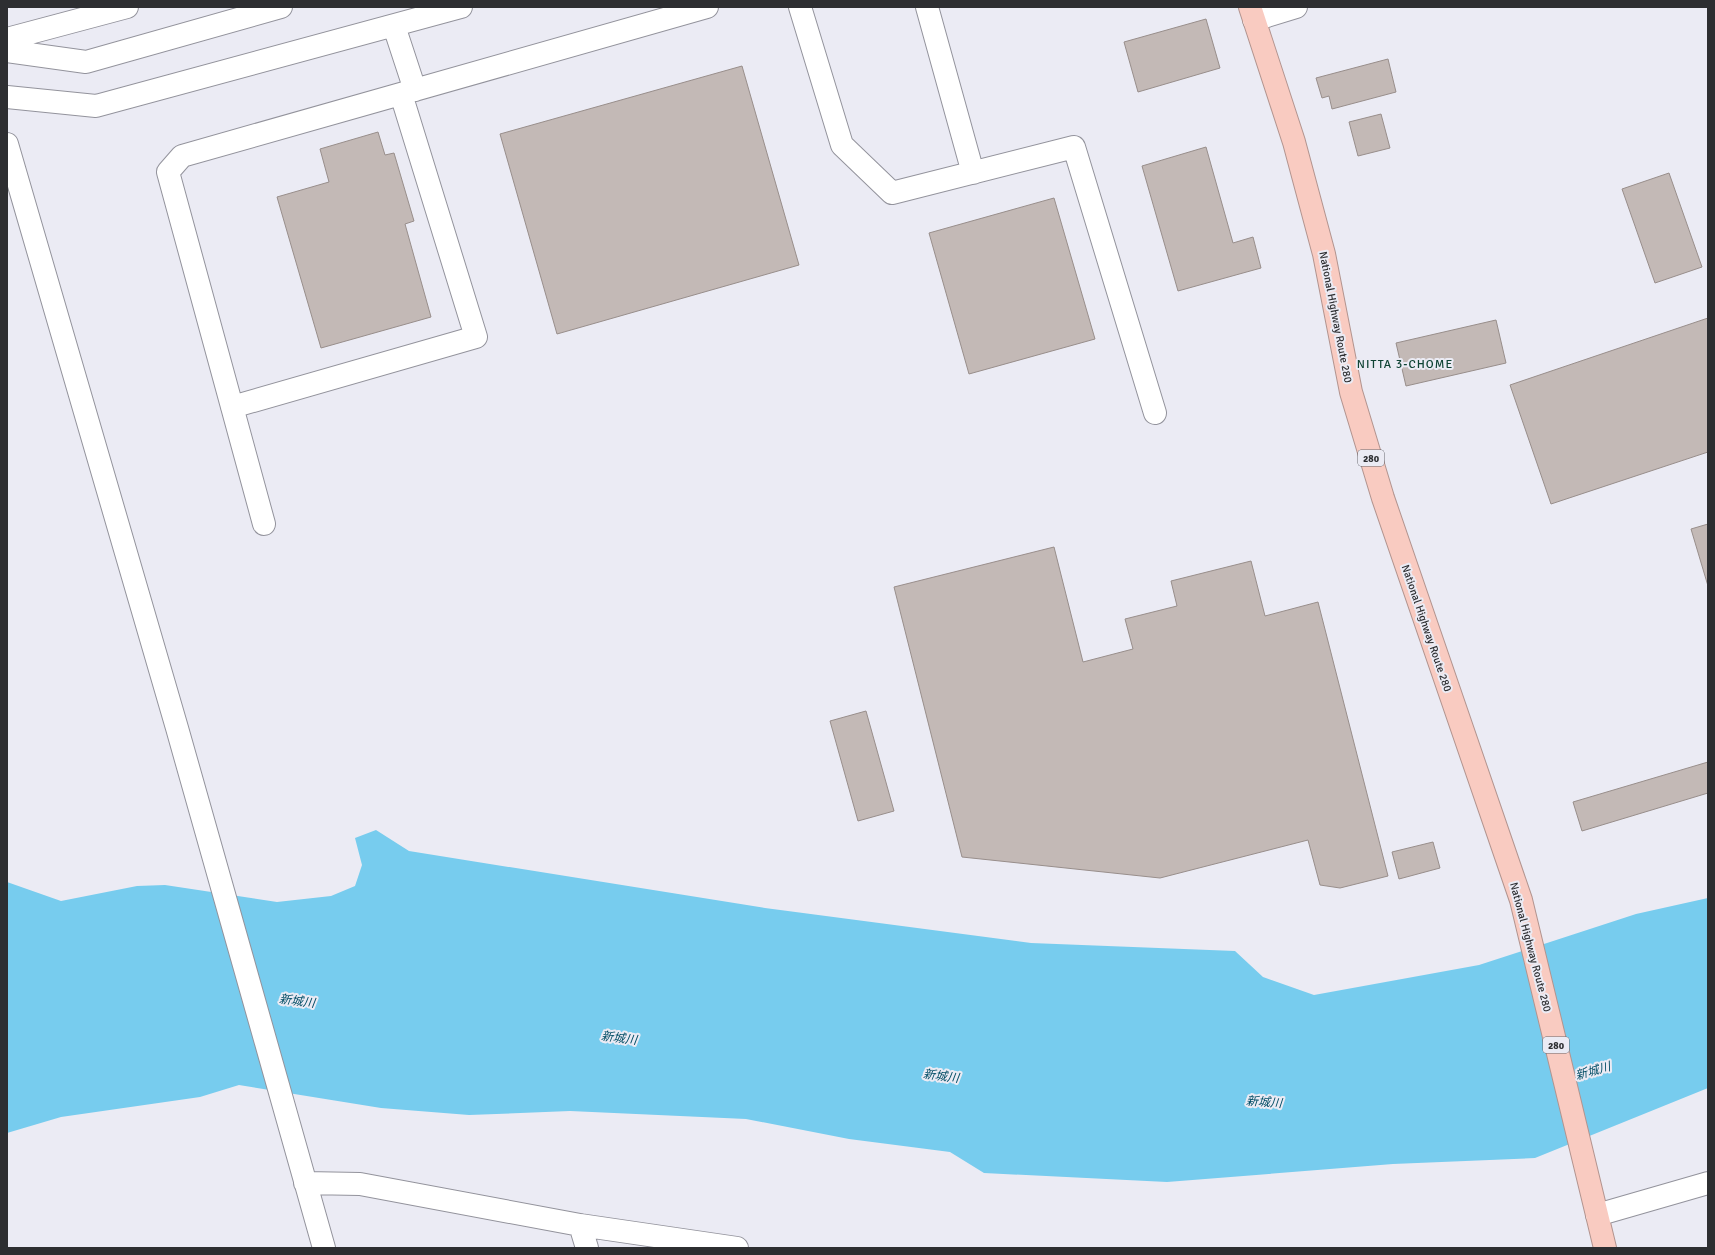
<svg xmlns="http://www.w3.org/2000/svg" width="1715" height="1255" font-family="Signika,'Noto Sans JP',sans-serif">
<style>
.water{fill:#7ce}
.building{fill:#c3b9b6;stroke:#988e8b}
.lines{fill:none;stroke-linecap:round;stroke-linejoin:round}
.minor-casing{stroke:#93939c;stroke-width:24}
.highway-casing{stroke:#b2948f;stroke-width:24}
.minor{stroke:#fff;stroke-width:22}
.highway{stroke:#f9cbc1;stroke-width:22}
.labels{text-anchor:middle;stroke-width:4;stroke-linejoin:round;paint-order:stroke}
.shield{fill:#ebebf4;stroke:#66676c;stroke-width:1}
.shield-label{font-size:10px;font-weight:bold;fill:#2d2e31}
.street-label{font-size:11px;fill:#2d2e31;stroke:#ebebf4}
.neighbourhood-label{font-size:12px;letter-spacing:1px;fill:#0f4334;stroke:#ebebf4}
.water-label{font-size:12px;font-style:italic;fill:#004c64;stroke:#ebebf4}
</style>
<rect width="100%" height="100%" fill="#ebebf4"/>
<path class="water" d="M376 830 409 851 765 908 1031 943 1235 951 1263 977 1314 995 1479 965 1636 914 1708 898V1088L1535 1158 1393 1164 1167 1182 984 1173 950 1152 849 1139 746 1119 570 1111 469 1115 381 1108 239 1085 200 1097 61 1117 7 1133V882L61 901 137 886 165 885 277 902 331 896 355 886 362 865 355 838Z"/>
<path class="building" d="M1206 19 1220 68 1138 92 1124 42Z
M1388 59 1396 92 1332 109 1329 96 1322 98 1316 78Z
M742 66 799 265 557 334 500 134Z
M1381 114 1390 148 1358 156 1349 122Z
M378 132 385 155 394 153 414 221 405 224 431 317 321 348 277 197 329 182 320 149Z
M1206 147 1233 243 1253 237 1261 268 1178 291 1142 166Z
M1669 173 1702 267 1655 283 1622 189Z
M1054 198 1095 339 969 374 929 233Z
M1708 318V452L1551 504 1510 385Z
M1496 320 1506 363 1406 386 1396 343Z
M1708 524V586L1691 529Z
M1054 547 1083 662 1133 649 1125 619 1177 606 1171 581 1251 561 1265 616 1318 602 1388 876 1340 888 1320 885 1308 840 1160 878 962 857 894 587Z
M866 711 894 811 858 821 830 721Z
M1708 762V793L1582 831 1573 802Z
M1433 842 1440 868 1399 879 1392 852Z"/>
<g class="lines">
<g class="minor-casing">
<path id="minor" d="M800 7 842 145 892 193 1074 147 1155 413
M927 7 973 173
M1254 20 1296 7
M394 26 415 90
M7 39 127 7
M7 51 86 62 281 7
M7 97 96 106 461 7
M7 144 177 728 324 1248
M232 407 476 337 401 94
M264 524 168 172 182 156 707 7
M305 1183 360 1184 580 1225 737 1248
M1597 1215 1708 1183
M580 1225 587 1248"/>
</g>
<g class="highway-casing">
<path id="highway" d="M1250 7 1294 142 1324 254 1351 392 1383 498 1521 900 1605 1248"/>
</g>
<use href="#minor" class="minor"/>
<use href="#highway" class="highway"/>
</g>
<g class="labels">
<g class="shield">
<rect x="1358" y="450" width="26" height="16" rx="3"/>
<rect x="1543" y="1037" width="26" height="16" rx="3"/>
</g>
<g class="shield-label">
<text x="1371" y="462">280</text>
<text x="1556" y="1049">280</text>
</g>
<g class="street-label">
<text transform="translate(1336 317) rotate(79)" y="4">National Highway Route 280</text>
<text transform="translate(1427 628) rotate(71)" y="4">National Highway Route 280</text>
<text transform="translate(1531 947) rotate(75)" y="4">National Highway Route 280</text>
</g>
<g class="neighbourhood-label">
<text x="1405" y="368">NITTA 3-CHOME</text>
</g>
<g class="water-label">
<text transform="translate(297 1001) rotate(7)" y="4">新城川</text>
<text transform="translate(619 1038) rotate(7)" y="4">新城川</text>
<text transform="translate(1593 1071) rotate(-16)" y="4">新城川</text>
<text transform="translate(941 1076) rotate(7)" y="4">新城川</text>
<text transform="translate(1264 1102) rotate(4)" y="4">新城川</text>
</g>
</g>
<rect width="1715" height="1255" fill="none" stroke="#2d2e31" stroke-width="16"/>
</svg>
